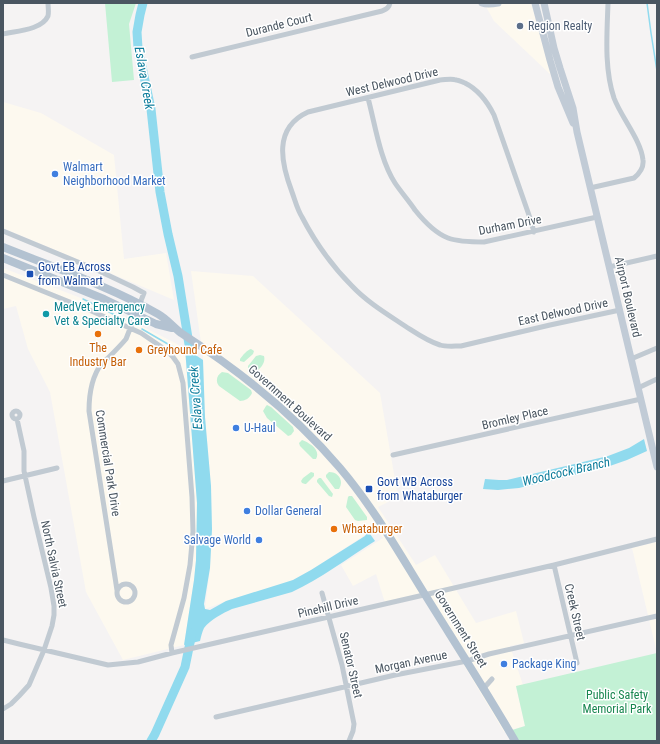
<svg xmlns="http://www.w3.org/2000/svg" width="660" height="744" font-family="'Roboto Condensed',sans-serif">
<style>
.commercial{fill:#fdf9ef}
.green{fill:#c3f1d5}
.water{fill:#90daee}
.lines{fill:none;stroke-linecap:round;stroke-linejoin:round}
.stream{stroke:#90daee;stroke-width:1.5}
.river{stroke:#90daee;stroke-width:9}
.street{stroke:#c1cad2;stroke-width:5}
.secondary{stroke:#c1cbd6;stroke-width:7}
.primary{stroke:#b3c2d1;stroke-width:8}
.service-dot{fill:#5c6f8a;stroke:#fff;stroke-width:1.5}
.shop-dot{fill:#3f7fe0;stroke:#fff;stroke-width:1.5}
.transit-dot{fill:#1a4fb4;stroke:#fff;stroke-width:1.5}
.culture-dot{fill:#0f9aa8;stroke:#fff;stroke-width:1.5}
.food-dot{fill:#e8710a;stroke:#fff;stroke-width:1.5}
.labels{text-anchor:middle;stroke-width:3;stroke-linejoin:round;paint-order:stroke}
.street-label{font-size:12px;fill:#4a5661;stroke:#fff}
.service-label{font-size:12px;fill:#4e5e75;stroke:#fff;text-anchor:start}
.shop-label{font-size:12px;fill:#366cbe;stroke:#fff;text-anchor:start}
.transit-label{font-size:12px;fill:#164399;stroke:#fff;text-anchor:start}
.culture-label{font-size:12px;fill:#0d838f;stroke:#fff;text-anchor:start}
.food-label{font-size:12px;fill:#c56008;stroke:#fff;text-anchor:start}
.park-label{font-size:12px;fill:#17864f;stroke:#fff}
.water-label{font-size:13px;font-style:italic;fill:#0c7c9b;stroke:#fff}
</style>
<rect width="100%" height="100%" fill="#f5f3f3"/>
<path class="commercial" d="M484 3H531L551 75 494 21Z
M3 102 41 113 114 155 124 259 166 253 174 300 3 228Z
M3 268 104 307 185 348 197 503V522L196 560 194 580 184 645 123 660 86 592 50 392 28 349 16 306 3 309Z
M191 271 253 276 380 393 398 497 378 507 416 565 435 555 476 623 516 611 524 643 510 646 523 685 516 687 525 726 504 732 423 597 386 606 376 574 353 586 341 565 383 538 376 528 311 570 287 583 232 599 205 609 210 568 212 529 211 486 205 417 203 386V357Z
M657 542V653L632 548Z"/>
<path class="green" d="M105 3H136L129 24 134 80 112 82Z
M251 349 254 351 253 354 244 362 240 361V359C243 355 247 350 251 349Z
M260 355 264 356C266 363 260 370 254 372L248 368V366L256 356Z
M222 372 228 373 251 390 252 393C250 398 245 401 240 401L219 386C215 381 217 375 222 372Z
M267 405 271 407 293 427 294 431 291 435 288 436 287 435 267 418 263 411 266 406Z
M302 440C310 443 321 450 316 459H313L300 446 299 443Z
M311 472 314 473V476L306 484H305L302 483 301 481 303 478Z
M329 472C339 472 344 481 339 489H335L326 477V475Z
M319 478H321L333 494 332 497 329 496 317 482V480Z
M349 496H352L367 517V520L358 521 355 520 346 507 348 497Z
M657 653V741H515L509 731 525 726 516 686Z"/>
<path class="water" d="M185 348 203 360 205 417 211 486 212 529 210 568 204 604 205 609 210 610 226 601 293 580 311 570 365 536 368 531 375 541C348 558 320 579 292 592L232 609C223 613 210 620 204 628 202 632 201 637 200 641L184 645 194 580 196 560 197 503Z
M644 439 647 451 627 460 607 467 519 488 498 490 483 489 485 479 499 480H507L608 456 629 448Z"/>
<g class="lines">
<path class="stream" d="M647 3 651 33 657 71
M83 299 125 320
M142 329 185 354"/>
<path class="river" d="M143 3 140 15 137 32 138 48 151 109 160 192 168 234 178 276 192 363
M151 741 155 734 185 667 192 633"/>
<path class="street" d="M3 34C16 31 42 30 48 16 49 12 48 7 48 3
M192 57 382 11C386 9 389 8 390 3
M368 98C375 124 380 160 395 183 401 192 409 201 415 210 423 220 435 233 448 238 459 242 472 242 484 242L597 217
M590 188 634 178C640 173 644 168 643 160 641 140 621 117 614 98 604 68 607 34 608 3
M3 231 97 270 133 287 144 293 126 339C121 345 115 351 109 357 107 359 104 361 102 363 92 376 89 395 89 411L117 590
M534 232 530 218 494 115C487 101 479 90 465 83 462 82 459 80 456 80 451 78 445 80 440 80L308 112C273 128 281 163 292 192 295 200 297 209 302 217 315 242 332 266 352 286 367 302 387 314 405 326 416 333 427 341 440 345 446 347 454 346 461 346L550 325 620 310
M609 267 657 256
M3 275 87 309 141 333 166 350 173 357 178 364 183 383 192 497 193 532 190 565 184 598 171 645 172 653
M631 359 657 348
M638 388 657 379
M12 415a4 4 0 1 1 8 0a4 4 0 1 1-8 0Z
M393 455 641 399
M3 481 57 468
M554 565 577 663
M117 593a9 9 0 1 1 18 0a9 9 0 1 1-18 0Z
M322 593 342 665 354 724 353 731 349 741
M3 640 19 644 108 665 138 662 172 653 554 565 657 539
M484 688 492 679
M3 709 11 704 19 696 29 685 44 650 52 626 54 615V606L51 588 34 517 24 471V451L17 419
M216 717 395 675 467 661 489 654 657 616"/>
<path class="secondary" d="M482 3C487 5 493 4 498 3
M535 3 550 60 558 87 573 123
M544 3 554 48 560 68 573 108 577 132 657 467"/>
<path class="primary" d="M3 247C55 268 109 286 158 314 167 319 173 327 181 333 240 371 295 415 340 468 373 507 398 551 424 593 455 643 486 691 515 741
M3 258 104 299 156 324 172 328"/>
</g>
<circle class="service-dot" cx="520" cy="26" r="4"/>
<g class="shop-dot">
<circle cx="55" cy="174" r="4"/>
<circle cx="236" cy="428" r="4"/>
<circle cx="247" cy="511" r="4"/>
<circle cx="259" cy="540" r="4"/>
<circle cx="504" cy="664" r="4"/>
</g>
<g class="transit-dot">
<rect x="26" y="270" width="8" height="8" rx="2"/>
<rect x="365" y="485" width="8" height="8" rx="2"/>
</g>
<circle class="culture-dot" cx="46" cy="314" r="4"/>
<g class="food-dot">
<circle cx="98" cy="334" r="4"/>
<circle cx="139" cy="350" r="4"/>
<circle cx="334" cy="529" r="4"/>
</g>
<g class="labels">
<g class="street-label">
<text transform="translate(279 25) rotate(-14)" y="4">Durande Court</text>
<text transform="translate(392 82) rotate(-13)" y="4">West Delwood Drive</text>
<text transform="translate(510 225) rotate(-11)" y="4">Durham Drive</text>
<text transform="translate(628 297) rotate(77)" y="4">Airport Boulevard</text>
<text transform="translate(563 312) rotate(-12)" y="4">East Delwood Drive</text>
<text transform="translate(290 403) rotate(42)" y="4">Government Boulevard</text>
<text transform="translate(515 418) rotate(-13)" y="4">Bromley Place</text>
<text transform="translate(108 463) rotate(81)" y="4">Commercial Park Drive</text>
<text transform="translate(54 564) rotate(78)" y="4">North Salvia Street</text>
<text transform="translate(328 607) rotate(-13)" y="4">Pinehill Drive</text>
<text transform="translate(575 612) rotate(77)" y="4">Creek Street</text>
<text transform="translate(461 629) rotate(58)" y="4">Government Street</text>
<text transform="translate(411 662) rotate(-12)" y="4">Morgan Avenue</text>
<text transform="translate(351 665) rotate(77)" y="4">Senator Street</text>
</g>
<g class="service-label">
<text x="528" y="30">Region Realty</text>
</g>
<g class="shop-label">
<text x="63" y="171">Walmart<tspan x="63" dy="14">Neighborhood Market</tspan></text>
<text x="244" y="432">U-Haul</text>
<text x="255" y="515">Dollar General</text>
<text x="251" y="544" text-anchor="end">Salvage World</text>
<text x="512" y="668">Package King</text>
</g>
<g class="transit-label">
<text x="38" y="271">Govt EB Across<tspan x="38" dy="14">from Walmart</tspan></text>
<text x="377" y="486">Govt WB Across<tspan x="377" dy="14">from Whataburger</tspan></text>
</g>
<g class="culture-label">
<text x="54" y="311">MedVet Emergency<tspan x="54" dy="14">Vet &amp; Specialty Care</tspan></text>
</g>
<g class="food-label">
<text x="98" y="352" text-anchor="middle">The<tspan x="98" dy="14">Industry Bar</tspan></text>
<text x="147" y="354">Greyhound Cafe</text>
<text x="342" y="533">Whataburger</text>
</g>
<g class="park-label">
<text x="617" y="699">Public Safety<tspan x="617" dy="14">Memorial Park</tspan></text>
</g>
<g class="water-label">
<text transform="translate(145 78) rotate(80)" y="5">Eslava Creek</text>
<text transform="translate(195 398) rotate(-94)" y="5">Eslava Creek</text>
<text transform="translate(566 471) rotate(-13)" y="5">Woodcock Branch</text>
</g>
</g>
<rect width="660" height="744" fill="none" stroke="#4a5661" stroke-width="8"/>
</svg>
